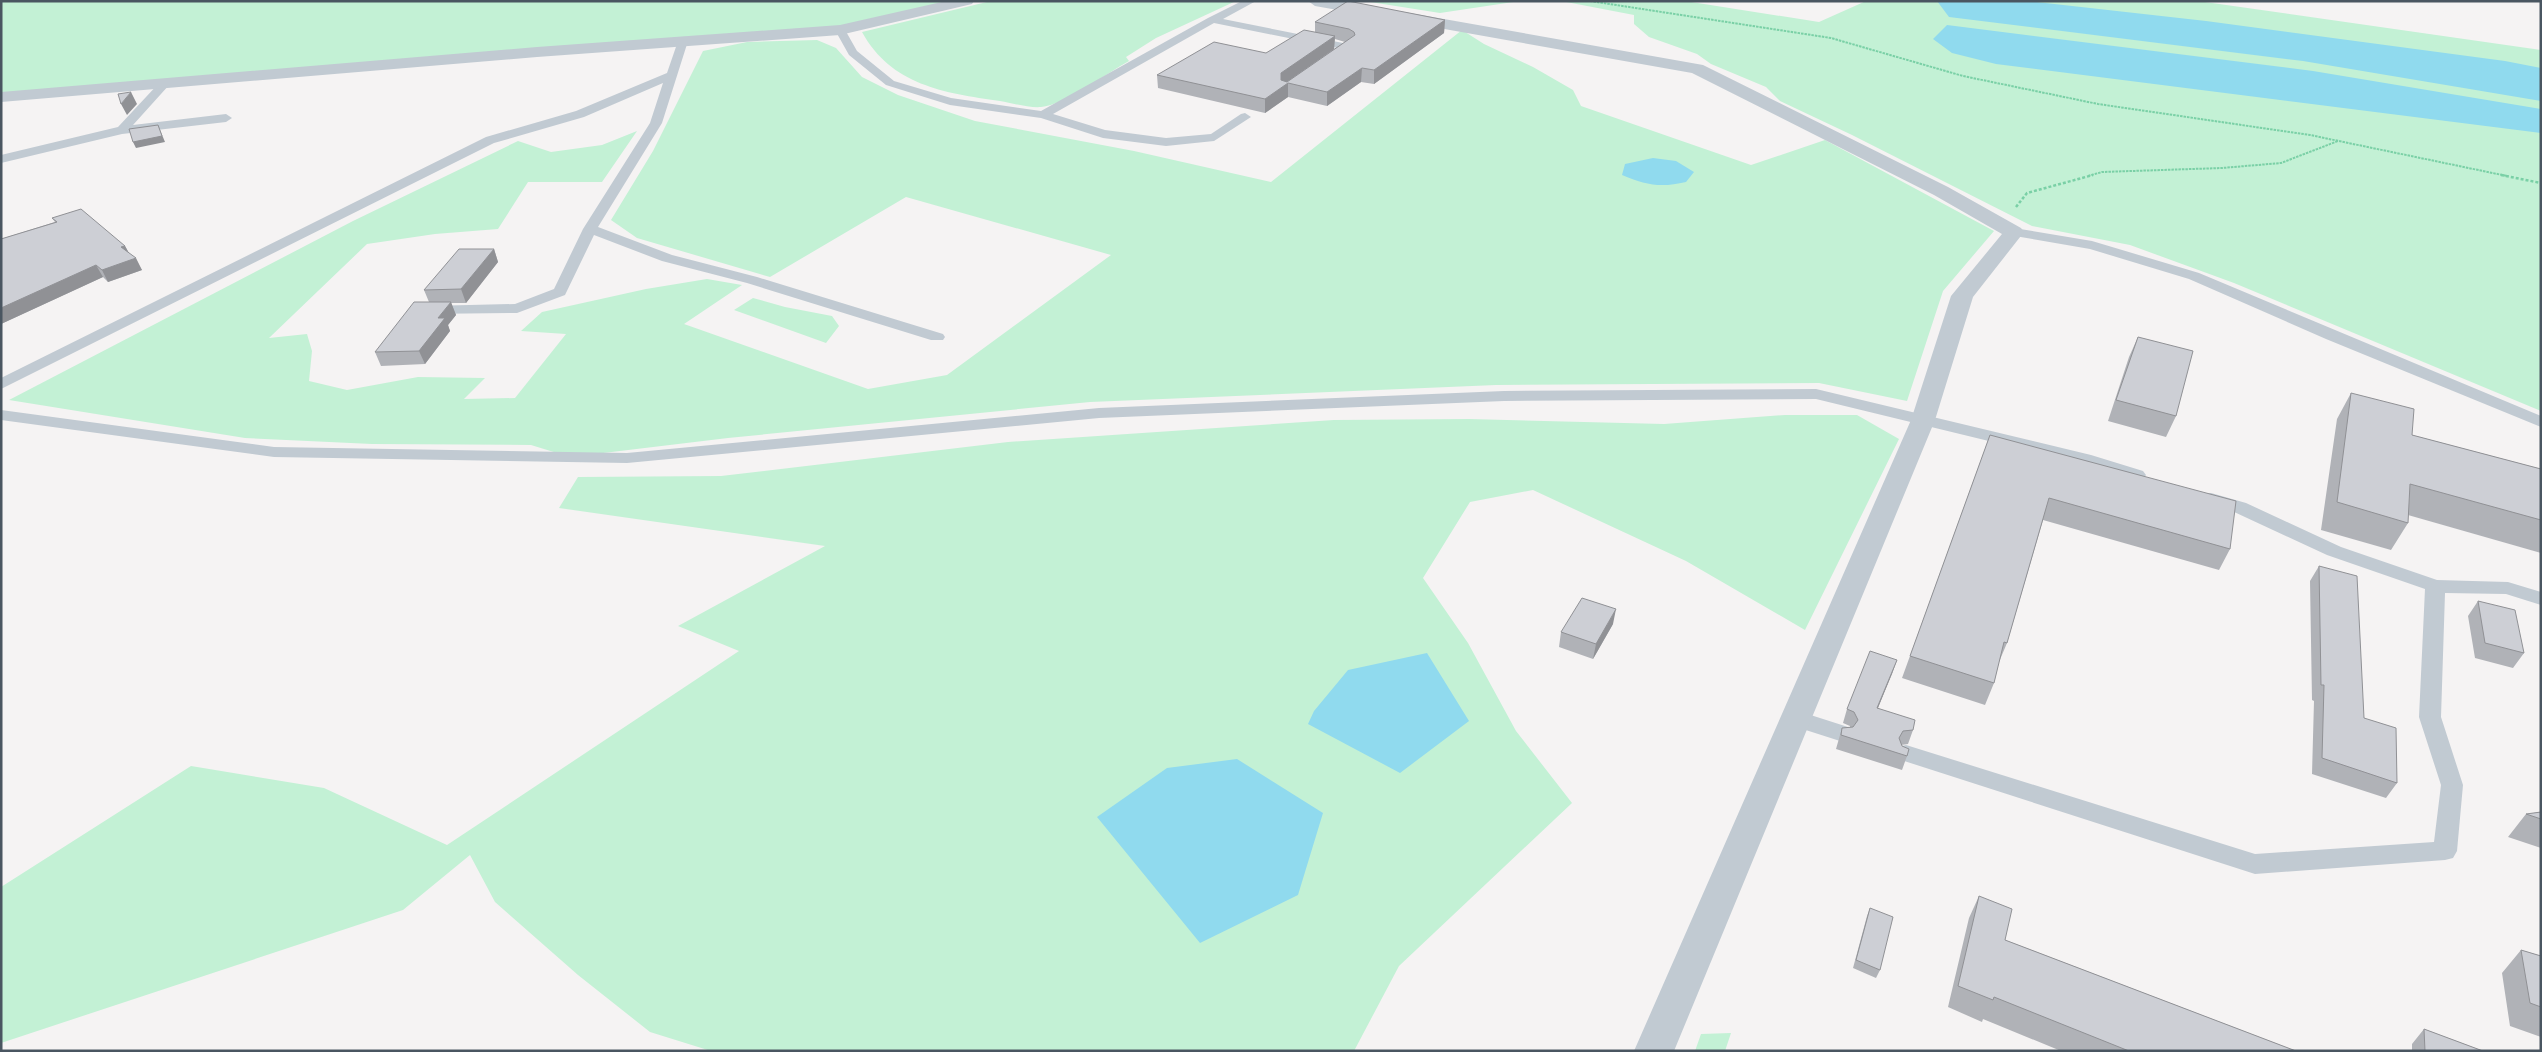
<svg xmlns="http://www.w3.org/2000/svg" width="2542" height="1052" font-family="Helvetica,sans-serif">
<style>
.green{fill:#c3f1d5}
.water{fill:#90daee}
.lines{fill:none;stroke-linecap:round;stroke-linejoin:round}
.path-far1{stroke:#7ad0a6;stroke-width:2;stroke-dasharray:2.5 1;stroke-linecap:butt}
.path{stroke:#7ad0a6;stroke-width:2.5;stroke-dasharray:3 2;stroke-linecap:butt}
.service{fill:#c1cad2;fill-rule:evenodd}
.minor{fill:#c1cad2;fill-rule:evenodd}
.wall{fill:#b0b2b7;fill-rule:evenodd}
.shaded-wall{fill:#909195}
.building{fill:#cdcfd5;stroke:#909195}
</style>
<rect width="100%" height="100%" fill="#f5f3f3"/>
<path class="green" d="M1 1H955L839 27 1 93Z
M991 1H1236L1156 38 1126 57 1129 61C1107 73 1065 105 1041 107 1029 108 1012 103 1000 101 944 93 891 85 862 32Z
M1364 1H1520L1440 13Z
M1561 1H1685L1819 22 1866 1H2198L2541 50V411L2234 283 2130 245 2032 226 1852 135 1780 101 1766 87 1711 64 1697 54 1649 37 1634 24V15Z
M1462 30 1484 44 1533 67 1573 90 1581 106 1751 165 1825 140 1994 231 1943 291 1907 401 1819 383 1496 385 1090 402 728 438 570 457 531 445 372 444 245 438 9 400 353 221 518 141 551 152 602 145 637 131 602 182H528L498 229 435 234 367 244 269 338 307 334 312 351 309 381 347 390 418 377 485 378 464 399 515 398 566 334 521 331 542 312 646 289 707 279 742 285 684 324 868 389 947 375 1111 255 906 197 770 277 637 238 611 220 653 151 703 51 747 42 817 40 836 48 862 77 898 95 975 121 1134 151 1271 182Z
M753 298 785 307 832 316 839 326 826 343 734 310Z
M1785 415H1857L1899 439 1805 630 1686 561 1533 490 1470 502 1423 578 1468 643 1516 731 1572 803 1399 966 1354 1051H711L650 1032 578 975 495 902 470 855 403 910 1 1043V887L191 766 324 788 447 845 739 651 678 626 825 546 559 508 578 477 721 476 1008 442 1334 420 1469 419 1664 424Z
M1731 1033 1725 1051H1695L1701 1034Z"/>
<path class="water" d="M1937 1H2027L2206 21 2505 61 2541 68V101L2303 61 1949 17Z
M1947 25 2313 71 2541 109V133L1996 64 1952 53 1933 39Z
M1653 158 1676 161 1694 172 1686 182C1661 188 1645 185 1622 175L1625 164Z
M1427 653 1469 721 1400 773 1308 724 1314 711 1348 670Z
M1237 759 1323 813 1298 895 1200 943 1097 817 1167 768Z"/>
<g class="lines">
<path class="path-far1" d="M1590 1 1831 38 1963 76 2098 104 2310 135 2507 176
M2088 176 2102 172 2222 168 2281 163 2338 141"/>
<path class="path" d="M2501 175 2541 183
M2016 207 2027 193 2093 175"/>
<path class="service" d="M1242 1H1256L1223 19 1348 44 1353 47 1334 59 1328 56 1338 48 1214 23 1053 114 1105 130 1166 138 1211 134 1241 114 1245 113 1251 117 1214 141 1166 146 1103 138 1041 118 950 105 886 85 849 55 835 30 840 27 844 28 857 51 894 81 951 98 1041 111 1208 18Z
M683 38 688 41 662 123 598 227 672 255 757 277 943 334 945 337 943 340H931L747 283 662 261 594 235 565 295 517 313 423 314 420 311 428 306 515 304 554 289 583 229 650 123 663 83 584 117 494 143 1 389V378L486 137 576 111 667 73 678 41Z
M164 81 170 84 133 125 226 114 232 118 226 122 122 134 1 163V155L118 127 160 82Z
M2014 228 2092 241 2199 273 2541 416V427L2326 339 2189 279 2090 249 2009 235 2007 232 2009 229Z
M1816 389 2091 455 2143 471 2146 475 2143 479 2137 480 2079 463 1816 399 1504 401 1099 418 627 463 274 457 1 420V410L274 447 627 453 1099 408 1504 391Z
M2211 493 2246 503 2341 547 2437 580 2508 582 2541 592V605L2506 594 2445 593 2441 717 2463 785 2457 851 2453 858 2445 860 2255 874 1898 759 1895 753 1898 747 1906 745 2255 854 2434 842 2441 785 2419 717 2425 589 2327 555 2232 511 2205 502 2202 498 2205 494Z
M1795 710 1848 727 1851 733 1848 739 1840 741 1787 724 1784 718 1787 712Z"/>
<path class="minor" d="M946 1H974L972 4 840 35 537 57 1 102V92L537 47 840 25Z
M1308 1H1342L1703 65 1948 187 2021 228 2024 232 1973 297 1935 420 1674 1051H1634L1911 420 1951 296 2002 234 1934 195 1692 73 1315 6Z"/>
</g>
<path class="wall" d="M1445 20 1444 33 1374 84 1361 82 1327 106 1288 97 1265 113 1158 88 1157 75 1266 53 1315 32V22ZM1335 39 1345 42 1334 49Z
M52 218 125 246 129 253 142 270 108 282 103 277 1 324V239L55 222Z
M494 249 498 262 466 303H451L456 315 448 325 450 331 425 364 381 366 375 352 429 302 424 290Z
M2138 337 2176 416 2166 437 2108 421 2129 357Z
M2351 393 2412 435 2541 469V553L2408 515V523L2391 550 2321 530 2337 419Z
M1990 435 2230 549 2219 570 2043 520 2007 643 1999 662 1994 683 1985 705 1902 678Z
M2319 566 2364 718 2397 783 2386 798 2312 774 2314 701 2312 700 2310 581Z
M2478 601 2524 653 2513 668 2475 658 2468 616Z
M1613 624 1593 659 1559 647 1561 632Z
M1897 660 1878 708 1913 730 1908 744 1901 745 1907 756 1902 770 1836 749 1842 728 1850 727V726L1843 723 1847 709Z
M2541 812V848L2508 837 2526 814Z
M1979 896 2005 940 2296 1051H2061L1983 1019 1982 1022 1948 1007 1969 918Z
M1870 908 1880 970 1876 978 1853 968 1867 916Z
M2521 950 2541 956V1037L2510 1026 2502 973Z
M2424 1029 2483 1051H2412V1044Z"/>
<path class="shaded-wall" d="M1445 20 1444 33 1374 84V70Z
M1335 36 1334 49 1281 86V73Z
M1362 68 1361 82 1327 106V92Z
M1288 83V97L1265 113V99Z
M131 92 137 104 127 115 121 104Z
M158 125 165 142 136 148 133 142Z
M125 246 131 257 121 247Z
M494 249 498 262 466 303 461 289Z
M136 258 142 270 108 282 102 270Z
M96 265 103 277 1 324V308Z
M451 302 456 315 448 325 450 331 425 364 419 351 438 318Z
M1616 609 1613 624 1593 659 1596 644Z
M1897 660 1892 674 1872 722 1877 708Z"/>
<path class="building" d="M1348 1 1445 20 1374 70 1362 68 1327 92 1288 83 1265 99 1157 75 1214 42 1266 53 1304 30 1335 36 1281 73V80L1287 82 1355 35 1354 32 1349 29 1315 22Z
M131 92 121 104 118 94Z
M158 125 162 136 133 142 129 129Z
M81 209 125 246 121 247 136 258 102 270 96 265 1 308V239L57 222 52 218Z
M459 249H494L461 289 424 290Z
M414 302H451L438 318H445L419 351 375 352Z
M2138 337 2193 351 2176 416 2116 400Z
M2351 393 2414 409 2412 435 2541 469V520L2410 484 2408 523 2337 502Z
M1990 435 2236 501 2230 549 2049 498 2007 643 2004 642 1994 683 1910 656Z
M2319 566 2357 576 2364 718 2396 728 2397 783 2322 758 2324 685H2321Z
M1582 598 1616 609 1596 644 1561 632Z
M2478 601 2515 610 2524 653 2485 643Z
M1870 651 1897 660 1877 708 1915 720 1913 730 1903 731 1899 738 1902 746 1909 749 1907 756 1841 735 1842 728 1853 727 1858 720 1854 712 1847 709Z
M2541 812V819L2526 814Z
M1979 896 2012 909 2005 940 2296 1051H2129L1994 997 1993 1000 1958 986Z
M1870 908 1893 917 1880 970 1856 960Z
M2521 950 2541 956V1007L2530 1003Z
M2424 1029 2483 1051H2425Z"/>
<rect width="2542" height="1052" fill="none" stroke="#4a5661" stroke-width="5"/>
</svg>
